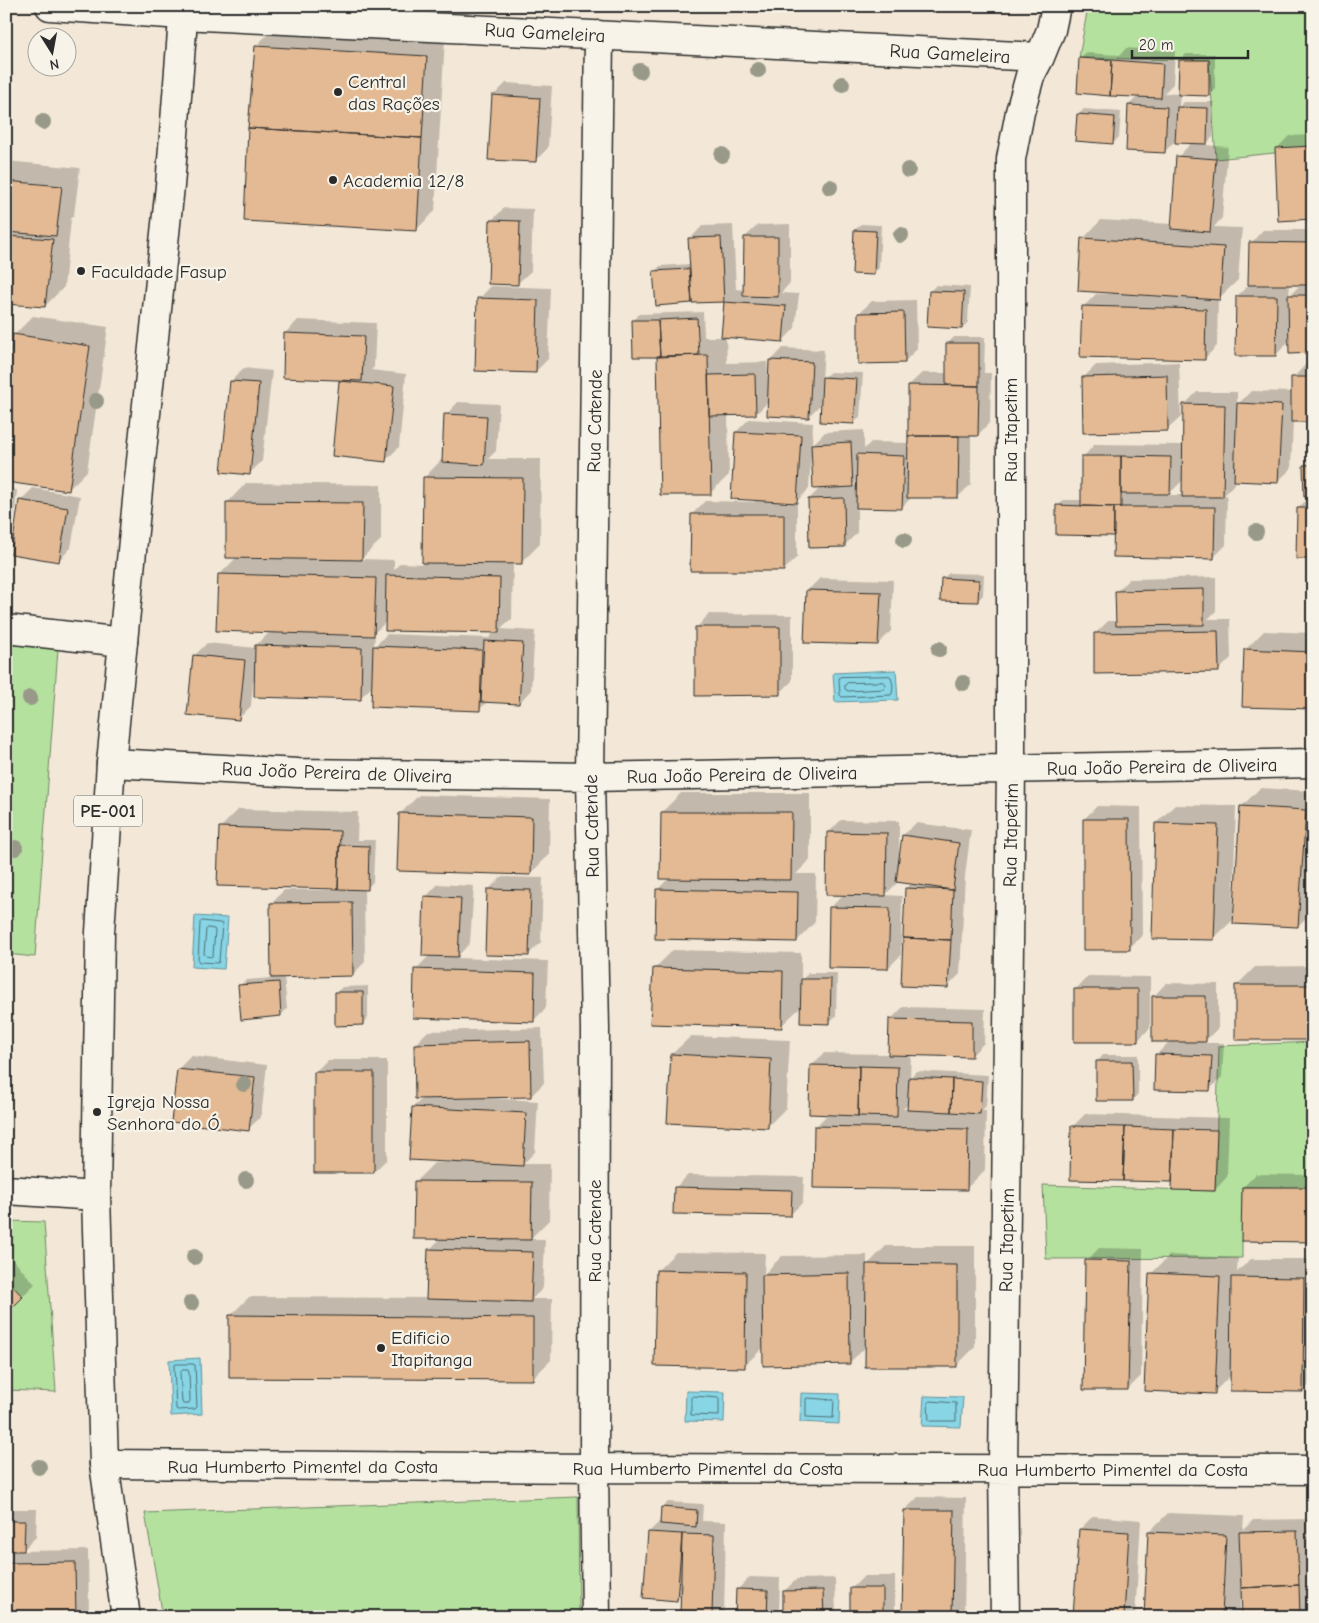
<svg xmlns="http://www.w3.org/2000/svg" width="1319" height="1623" font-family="'Comic Neue',sans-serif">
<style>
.green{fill:#b5e19f;stroke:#708665}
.water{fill:#87d5e5;stroke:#62919b}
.shadow{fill:#0003;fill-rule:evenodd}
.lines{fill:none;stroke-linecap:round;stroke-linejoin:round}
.shore{stroke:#506f75;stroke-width:1}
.building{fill:#e3ba93;stroke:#2b2b2b}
.minor-casing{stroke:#2b2b2b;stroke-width:31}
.primary-casing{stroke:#2b2b2b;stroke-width:31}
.minor{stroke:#f7f3e8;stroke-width:28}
.primary{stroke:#f7f3e8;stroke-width:28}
.tree{fill:#989988}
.poi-dot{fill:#2b2b2b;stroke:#f7f3e8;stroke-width:2}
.labels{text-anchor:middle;stroke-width:4.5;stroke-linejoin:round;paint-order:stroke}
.shield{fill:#f7f3e8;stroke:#686764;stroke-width:1}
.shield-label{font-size:18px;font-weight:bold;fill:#2b2b2b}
.street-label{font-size:19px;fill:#2b2b2b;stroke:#f7f3e8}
.poi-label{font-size:19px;fill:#2b2b2b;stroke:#f7f3e8;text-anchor:start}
</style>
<rect width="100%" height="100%" fill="#f3e8d7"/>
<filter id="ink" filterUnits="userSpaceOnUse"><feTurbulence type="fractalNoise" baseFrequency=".02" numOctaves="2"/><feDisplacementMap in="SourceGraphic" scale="10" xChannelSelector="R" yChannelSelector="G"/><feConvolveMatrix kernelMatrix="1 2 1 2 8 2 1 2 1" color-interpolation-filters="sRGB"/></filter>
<g filter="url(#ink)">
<path class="green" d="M277 6H380L379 13Z
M1088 6H1313V149L1216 159 1209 60 1079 58Z
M6 644 58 649 35 957 6 954Z
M1313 1042V1188L1242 1187V1258L1046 1259 1043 1185 1215 1191 1219 1046Z
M6 1221 44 1222 56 1392 6 1390Z
M578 1497 579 1617H163L145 1513Z"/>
<path class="water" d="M896 670 898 700 835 702 833 673Z
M195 916 228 918 224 969 192 967Z
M200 1358 202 1414 171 1416 169 1360Z
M686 1391 725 1392 724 1422 685 1421Z
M801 1393 840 1394 839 1424 800 1422Z
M924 1396 963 1397 961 1427 922 1426Z"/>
<path class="shadow" d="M275 27 445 38 435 211 416 230 256 46Z
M1126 48 1175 51 1173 84 1164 93 1180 94V60L1186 54H1215V89L1209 95 1180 94 1179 107 1184 102H1214L1213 137 1205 145 1228 147 1222 218 1214 227 1242 228 1238 280 1218 299 1217 346 1204 359 1083 307 1096 294H1112V292L1083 239 1101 220 1173 224 1178 157 1192 142 1177 139 1164 152 1127 150 1129 105 1138 96 1080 59 1086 53 1120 55Z
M506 83 552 86 548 148 535 161 493 96Z
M1084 109 1121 112 1119 137 1113 143 1078 115Z
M1313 135V218L1277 148 1289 136Z
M6 161 80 168 74 215 69 220H71L64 287 45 306 6 303Z
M504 208 533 209 531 271 518 283 491 221Z
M790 224V283L781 293 799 294 795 328 783 341 726 337 727 363 767 362 768 378H770L771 361 783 348 824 350 822 379 830 372 863 373 860 417 854 423 822 403 808 417 769 401 756 414H728L729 475 710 493 658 357 633 321 639 314 703 312 704 337H723L726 300 692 302 654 272 660 266 691 264 690 239 702 226 733 225 736 289 745 290V237L758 225Z
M861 224 881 225 879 268 873 274 855 230Z
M1263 230H1313V352L1290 340 1276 355 1237 296 1250 284 1251 243ZM1290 284H1301L1289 296Z
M936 285 970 287 968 322 962 328 930 291Z
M491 286 551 288 548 359 535 372 479 299Z
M916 300 917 349 904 362 859 313 872 301Z
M33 316 108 327 87 471 68 490 14 335Z
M298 320 376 323 374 367 371 370 406 374 399 447 386 460 333 455 341 379 285 333Z
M954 337H985L984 373H991L990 422 978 435H971V484L958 497H912L902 507H857V533L844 546 809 499 821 487 813 456H811L809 489 797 501V557L784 570 692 514 705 501 755 502 736 432 749 419 813 423 812 445 825 432 864 430V449L871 442 909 443V385L922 373H947L948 343ZM858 480 857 485 852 486Z
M1179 362 1181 417 1168 429 1083 378 1096 365Z
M1305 365H1313V421H1293L1291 469 1278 481 1235 480V483L1224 495H1227L1226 545 1214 557 1115 534 1058 506 1064 500H1082L1083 457 1095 444 1184 445V405L1197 392H1237V405L1251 391 1292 392 1293 378ZM1183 480V495H1168Z
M244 368 272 371 262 461 249 474 222 471 231 381Z
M458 402 499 404 496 451 488 459H541L540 544 521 563H513L512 619 501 629 535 631 531 690 519 703 488 701 479 710 373 686 360 698 253 681 251 706 238 719 194 656 207 643 256 648V645L270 632 219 575 237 557 228 502 246 483 381 485V540L361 559 394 560V570L400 563 423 564 424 478 443 458 446 415ZM387 621 495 631 489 638 387 634 374 647 375 635H372Z
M1313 457V558L1298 508 1312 495 1304 466Z
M33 488 80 496 71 548 59 560 20 501Z
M6 489 17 490 13 532 6 539Z
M949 573 984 574 983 595 977 601 942 579Z
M1216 577V611L1208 619H1230L1231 658 1218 671 1095 634 1108 621H1117V591L1129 579Z
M820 578 893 580 891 631 878 644 807 591Z
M709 614 792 615V681L779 694 697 627Z
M1264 631 1313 633V708L1245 650Z
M1260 788 1313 791V911L1298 926 1235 918 1213 939 1156 823 1175 805 1236 806 1233 911 1235 912 1241 807Z
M681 793H810V860L796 874H816L815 922 797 941 657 890 669 878 662 812Z
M419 795 550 799 549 855 530 874 400 814Z
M1097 806 1141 807 1142 936 1129 948 1084 819Z
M239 809 358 812 357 840H375L373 882 367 888H364L365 962 352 975 284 976 287 1009 281 1015 239 986 246 980 272 978 271 903 284 890H341V888L220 828Z
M841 820 899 821V858H900L903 835 916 823 971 830 965 876 960 974 948 986 907 888 912 883 899 881 885 895 902 896 901 955 888 968 831 907 844 894 828 833Z
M501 877 543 878 541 942 528 955 488 890Z
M438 884 474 886 470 943 456 958 548 961 546 1008 533 1021 416 969 430 955 426 897Z
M673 950 801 953V981L808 973H837L836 1016 829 1022 802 1006 781 1026 654 969Z
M1313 966V1039L1236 986 1255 967Z
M1088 976 1150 977V1028L1137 1041 1076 989Z
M1166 983 1218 984V1028L1203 1043H1224L1222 1077 1209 1090 1156 1055 1170 1041 1154 996Z
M368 986V1018L362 1024 336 993 342 987Z
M903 1007 985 1009 984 1043 971 1056 911 1054 910 1078 916 1071 988 1075 986 1106 981 1111H986L985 1170 966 1189 815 1127 829 1113 812 1065 824 1053 889 1054 890 1020ZM909 1103V1109H903Z
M542 1028 544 1083 531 1096H489V1098L538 1101 535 1152 523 1164H550L549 1220 530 1239H545L543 1288 532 1299H552L551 1360 532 1379 230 1316 249 1297 428 1298 429 1250 441 1238 415 1182 434 1163H451V1161L413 1107 423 1098 415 1044 428 1031Z
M691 1036 790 1040 786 1108 767 1127 672 1054Z
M1103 1055H1138V1094L1132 1100 1097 1062Z
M191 1056 267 1065 261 1117 248 1129 178 1069Z
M328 1060H387V1159L374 1172 315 1073Z
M1085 1114 1229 1118 1227 1177 1215 1190 1174 1181 1071 1179 1072 1127Z
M1256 1174 1313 1175V1241L1243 1187Z
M688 1175 804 1177 803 1202 790 1215 675 1188Z
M886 1246H975V1347L956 1366 867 1346 849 1363 764 1347 744 1366 657 1271 676 1252 765 1253 764 1274 782 1256 867 1255V1265Z
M1099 1248 1143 1249 1141 1376 1128 1389 1086 1261Z
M6 1252 35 1284 6 1312Z
M1170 1255 1238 1258 1237 1272 1251 1259H1313V1381L1303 1391 1231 1375 1214 1392 1151 1274Z
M918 1497 966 1498 964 1617H903L905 1510Z
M668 1502 703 1504 702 1521 726 1522 724 1617H681L682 1594 677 1600 649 1532 661 1520 662 1508Z
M6 1509H37L36 1537 22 1551 88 1550 89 1615 86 1617H6Z
M1168 1513 1244 1516 1243 1530 1253 1520 1310 1519 1313 1617H1243L1242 1601H1240V1617H1146L1149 1532Z
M1093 1516 1141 1520 1135 1617H1074L1080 1529Z
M864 1576H895V1617H851V1589Z
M750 1577 780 1578 779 1617H737V1590Z
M835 1578 836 1617H784V1591L797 1579Z"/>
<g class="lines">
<path class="shore" d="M890 676C893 680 894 691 891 695L842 697 840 695 839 680 840 677Z
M883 682 886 684 884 689 848 691 845 689V685L847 683Z
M202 921 220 923 222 924 219 961 218 963 200 962 198 961 200 923Z
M208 928 214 929 215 931 213 955 211 957 206 956 204 954 206 930Z
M176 1364H193L195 1365 197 1407 195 1409 178 1410 176 1409 174 1367Z
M183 1370H188L189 1372 190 1401 188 1404H183L182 1402 180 1373Z
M693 1396 719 1398V1416L691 1415V1398Z
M807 1398 834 1400 833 1418 806 1417V1400Z
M930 1401 956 1403V1421H929L928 1403Z"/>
</g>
<path class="building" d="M255 46 427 56 422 138 248 128Z
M1079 58 1112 60 1110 96 1077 93Z
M1112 60 1163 64 1161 98 1110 96Z
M1179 60H1209V96L1178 95Z
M492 95 540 98 536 162 488 160Z
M1128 105 1167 107 1165 153 1126 151Z
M1177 107 1208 108 1207 144 1175 143Z
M1077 114 1115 117 1113 144 1075 141Z
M248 128 422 138 417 231 244 221Z
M1313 146V219L1278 221 1275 148Z
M1176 156 1216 159 1210 232 1171 229Z
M6 181 62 186 56 236 6 232Z
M490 220 520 221 518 285 488 284Z
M854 230 876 231 874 275 852 274Z
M6 236 53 239 45 307 6 304Z
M721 237 724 302 692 303 688 238Z
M744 237H778V297L743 296Z
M1081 238 1224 247 1220 300 1078 291Z
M1249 242 1313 243V285H1248Z
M689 269 692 303 656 306 653 271Z
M929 291 964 292 962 329 927 327Z
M1288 295H1313V353L1289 354Z
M1236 296H1277L1276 356H1235Z
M477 298 538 300 536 373 475 371Z
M724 302 786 306 783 342 721 337Z
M1082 306 1206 309 1205 360 1080 357Z
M904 312 905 363 858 364V313Z
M697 318 699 355 660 357 658 320Z
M632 320H658L660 357H633Z
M284 333 364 336 362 381 283 378Z
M13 334 90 346 69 491 6 482V380Z
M946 343H979V386L946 385Z
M708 355 711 495H660L657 356Z
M769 360 812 362 809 418 767 416Z
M755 374 756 415 709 416 708 375Z
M1167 375 1168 431 1083 433 1082 377Z
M822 377 857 379 854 424 820 422Z
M1291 377H1313V422H1291Z
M230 381 259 383 250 475 221 472Z
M339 381 394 386 386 462 332 456Z
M908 385 979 386 978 436H908Z
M1237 403 1282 405 1278 483 1234 481Z
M1183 404 1225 405 1223 497H1182Z
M444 414 487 416 484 465 442 462Z
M735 432 801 435 797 503 731 499Z
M908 436H959L958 498H907Z
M851 442 853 487 813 489 811 444Z
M857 454 904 456 902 509 856 508Z
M1081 456H1121V507L1081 506Z
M1121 456 1171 457 1170 494H1121Z
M1303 465H1313V496L1304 497Z
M423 477 523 478 522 564 422 563Z
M844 498 845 547 809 548 808 499Z
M19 500 68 508 59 562 11 554Z
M226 502 363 503 362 560 226 558Z
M1056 505 1114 507V536L1056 535Z
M1114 507H1215L1214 559 1113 557Z
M1297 508H1313V559H1296Z
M691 514H784V571H690Z
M218 574 376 578 374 636 216 631Z
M386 575 500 578 499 633 385 631Z
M941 578 979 580 978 602 940 601Z
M1204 589V625L1116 626 1115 591Z
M806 590 881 592 878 645 804 643Z
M695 627H780V695L695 696Z
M1218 631 1219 672 1094 674V633Z
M484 641 523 643 519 704 481 702Z
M255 645 362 648 361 700 254 697Z
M373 646 482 650 480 711 371 707Z
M1244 649 1313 652V709L1242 707Z
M193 655 245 660 239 720 187 715Z
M1240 806 1306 810 1298 927 1233 924Z
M661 812H792L791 880 660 879Z
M399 813 532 817 531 875 397 871Z
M1083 819H1129L1130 950H1083Z
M1155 823 1218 825 1214 940 1152 939Z
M219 827 340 831 338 889 217 886Z
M827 832 887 833 886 896 826 895Z
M902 835 959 843 953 890 896 882Z
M339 845 369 846 368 890 338 889Z
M905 888 953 890 951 940 903 938Z
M487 889 531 890 529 956 485 955Z
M656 889 798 892 797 942 655 939Z
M424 896 461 898 458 957 422 956Z
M352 902 353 976 271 978 270 903Z
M829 907 890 908 888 969 828 968Z
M903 938 951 940 948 988 901 986Z
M653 968 783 971 782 1028 650 1024Z
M414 969 535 973 534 1022 413 1018Z
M801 979H831L830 1024 800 1023Z
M279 982 281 1016 241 1020 238 985Z
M1235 985H1313V1040H1235Z
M1074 989H1138V1042H1074Z
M335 992H363V1025L335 1026Z
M1152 996H1206V1042H1152Z
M889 1019 972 1021V1057L888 1055Z
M530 1041 531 1097 415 1099 414 1044Z
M671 1054 771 1059 768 1128 667 1123Z
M1155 1054 1212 1056 1210 1091 1154 1090Z
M1096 1061H1132L1133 1101H1096Z
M810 1065 859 1066 858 1116 809 1114Z
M859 1066 898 1067 897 1117 858 1116Z
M177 1069 255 1077 249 1131 171 1122Z
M314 1072H374V1173H314Z
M909 1077 952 1079 951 1112 907 1110Z
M952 1079 982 1081 980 1114 951 1112Z
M412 1107 526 1113 523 1166 409 1160Z
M814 1126 968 1129 967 1190 813 1188Z
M1071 1126 1125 1127 1123 1181 1070 1180Z
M1125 1127 1174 1129 1172 1182 1123 1181Z
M1174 1129 1217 1130 1215 1191 1172 1190Z
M414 1181 532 1182 531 1240 413 1239Z
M674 1187 792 1190 791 1216 673 1214Z
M1242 1187H1313V1242L1241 1241Z
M428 1249 533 1252 531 1302 426 1299Z
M1085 1260 1131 1261 1128 1390H1083Z
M866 1264 957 1265V1367H865Z
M656 1270 746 1272 745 1368 654 1366Z
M849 1273 850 1364 763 1366 762 1275Z
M1149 1273 1220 1276 1215 1394 1144 1391Z
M1231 1277 1304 1278 1303 1392 1230 1391Z
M6 1279 23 1297 6 1314Z
M229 1315 533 1318V1380L229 1378Z
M661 1507 697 1510 696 1527 660 1524Z
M904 1510H954L952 1617H902Z
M6 1521H25L24 1551H6Z
M1079 1529 1129 1532 1124 1617H1073Z
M1297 1531 1299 1585 1241 1588 1239 1532Z
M648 1532 682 1534 677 1601 643 1598Z
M1148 1532 1226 1535 1222 1617H1144Z
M682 1534 714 1535 712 1617H680Z
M75 1562 76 1617H6V1563Z
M1299 1585 1300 1617H1242L1241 1588Z
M850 1588H883V1617H850Z
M736 1589 768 1590 767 1617H735Z
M823 1590 824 1617H783V1591Z"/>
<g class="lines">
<g class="minor-casing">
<path id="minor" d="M50 6 183 15 1040 57
M6 629 123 642
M111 763 298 773 590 777 1313 763
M6 1190 96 1196
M104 1464 594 1468 1313 1470
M596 1617 594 1468 595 1029 590 777 599 35
M1005 1617 1003 1468 1011 769V159L1020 112 1030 76 1040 57 1051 30 1056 6"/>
</g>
<g class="primary-casing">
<path id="primary" d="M126 1617 104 1464 96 1196 100 932 111 763 139 480 170 186 184 6"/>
</g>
<use href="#minor" class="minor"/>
<use href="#primary" class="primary"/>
</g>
<g class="tree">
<circle cx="758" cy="70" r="8"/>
<circle cx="640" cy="71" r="8"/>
<circle cx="842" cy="84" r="8"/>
<circle cx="43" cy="122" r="8"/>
<circle cx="722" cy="155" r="8"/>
<circle cx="908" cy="170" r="8"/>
<circle cx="830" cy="187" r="8"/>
<circle cx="901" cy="235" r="8"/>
<circle cx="96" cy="401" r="8"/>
<circle cx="1256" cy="532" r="8"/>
<circle cx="904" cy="540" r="8"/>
<circle cx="939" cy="649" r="8"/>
<circle cx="963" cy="683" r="8"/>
<circle cx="30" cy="698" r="8"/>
<circle cx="15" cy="848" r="8"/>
<circle cx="244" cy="1084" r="8"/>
<circle cx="246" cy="1180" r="8"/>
<circle cx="194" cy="1257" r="8"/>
<circle cx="191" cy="1303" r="8"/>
<circle cx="39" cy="1467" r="8"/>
</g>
</g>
<g class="poi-dot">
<circle cx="338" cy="92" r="5"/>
<circle cx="333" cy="180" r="5"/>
<circle cx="81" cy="271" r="5"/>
<circle cx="97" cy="1112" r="5"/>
<circle cx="381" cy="1348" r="5"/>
</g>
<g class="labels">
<rect class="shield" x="74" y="795.5" width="68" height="31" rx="4"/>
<g class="shield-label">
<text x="108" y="817">PE-001</text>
</g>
<g class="street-label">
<text transform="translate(545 32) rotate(3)" y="7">Rua Gameleira</text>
<text transform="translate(950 53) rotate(3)" y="7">Rua Gameleira</text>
<text transform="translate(594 421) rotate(-89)" y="7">Rua Catende</text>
<text transform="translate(1010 430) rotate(-90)" y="7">Rua Itapetim</text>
<text transform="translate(1162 766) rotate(-1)" y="7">Rua João Pereira de Oliveira</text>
<text transform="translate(337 772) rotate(2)" y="7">Rua João Pereira de Oliveira</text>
<text transform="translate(742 774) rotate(-1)" y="7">Rua João Pereira de Oliveira</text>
<text transform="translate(591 826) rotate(-91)" y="7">Rua Catende</text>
<text transform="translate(1010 835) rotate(-89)" y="7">Rua Itapetim</text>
<text transform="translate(594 1231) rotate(-90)" y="7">Rua Catende</text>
<text transform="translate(1006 1240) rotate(-89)" y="7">Rua Itapetim</text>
<text x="303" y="1473">Rua Humberto Pimentel da Costa</text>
<text x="708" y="1475">Rua Humberto Pimentel da Costa</text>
<text x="1113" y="1476">Rua Humberto Pimentel da Costa</text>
</g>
<g class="poi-label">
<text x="348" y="88">Central<tspan x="348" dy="22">das Rações</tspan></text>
<text x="343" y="187">Academia 12/8</text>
<text x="91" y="278">Faculdade Fasup</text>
<text x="107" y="1108">Igreja Nossa<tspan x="107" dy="22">Senhora do Ó</tspan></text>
<text x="391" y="1344">Edificio<tspan x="391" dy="22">Itapitanga</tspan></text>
</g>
</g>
<rect width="1319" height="1623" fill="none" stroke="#f7f3e8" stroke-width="25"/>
<rect x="12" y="12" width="1294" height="1598" fill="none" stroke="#2b2b2b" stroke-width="2" filter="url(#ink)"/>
<g transform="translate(52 52) rotate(169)"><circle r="24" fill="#f7f3e8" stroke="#a5a39c"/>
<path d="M0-4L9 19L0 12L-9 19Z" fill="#2b2b2b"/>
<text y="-8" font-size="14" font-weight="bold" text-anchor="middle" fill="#2b2b2b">N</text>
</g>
<path d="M1132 50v8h116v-8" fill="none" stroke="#2b2b2b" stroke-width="2.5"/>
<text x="1139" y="50" font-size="15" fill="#2b2b2b" stroke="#f7f3e8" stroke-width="4" paint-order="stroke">20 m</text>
</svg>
